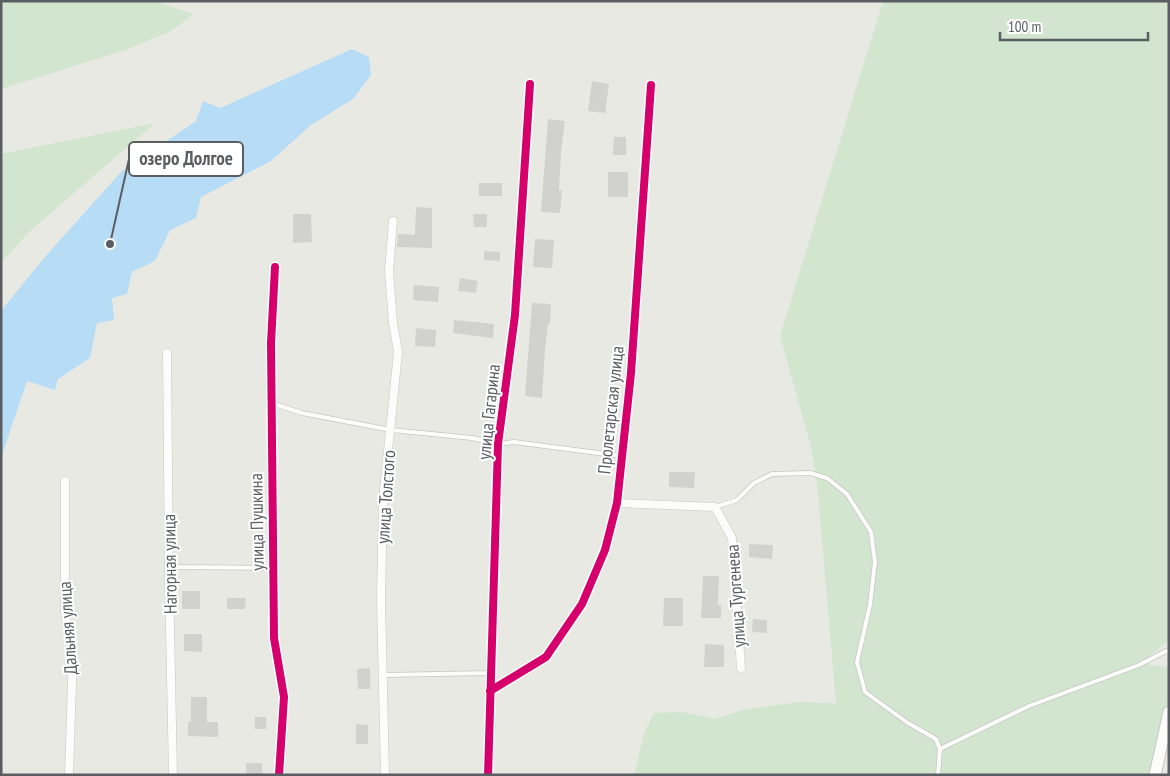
<svg xmlns="http://www.w3.org/2000/svg" width="1170" height="776" font-family="'PT Sans Narrow',sans-serif">
<style>
.green{fill:#d2e6cf}
.water{fill:#b7dcf5}
.building{fill:#d1d1ce}
.lines{fill:none;stroke-linecap:round;stroke-linejoin:round}
.service-casing{stroke:#c6c6c5;stroke-width:5.5}
.minor-casing{stroke:#c6c6c5;stroke-width:9}
.secondary-casing{stroke:#c5c6c4;stroke-width:13}
.service{stroke:#fcfcfb;stroke-width:4}
.minor{stroke:#fcfcfb;stroke-width:8}
.secondary{stroke:#fcfcfb;stroke-width:11}
.cycleway-casing{stroke:#fff;stroke-width:11}
.cycleway{stroke:#d6006c;stroke-width:8}
.labels{text-anchor:middle;stroke-width:4;stroke-linejoin:round;paint-order:stroke}
.street-label{font-size:18px;fill:#5a5e62;stroke:#fff}
.leader{fill:none;stroke:#5a5e62;stroke-width:2}
.callout-dot{fill:#5a5e62;stroke:#fff;stroke-width:2}
.callout{fill:#fff;stroke:#5a5e62;stroke-width:2}
.callout-label{font-size:19px;text-anchor:middle;font-weight:bold;fill:#5a5e62}
</style>
<rect width="100%" height="100%" fill="#e9e9e4"/>
<path class="green" d="M1 1H155L194 14 171 31 128 49 1 89Z
M883 1H1169V641L1139 664 1169 667V697L1148 775H634L644 734 654 713 682 712 715 719 742 710 798 702 836 703 817 483 811 447 780 336Z
M155 123 29 232 1 263V154Z"/>
<path class="water" d="M352 49 369 57 371 75 353 99 311 125 271 161 201 197 196 218 170 230 155 261 132 272 127 294 112 298 114 320 97 323 90 358 58 379 55 390 27 381 1 458V311L44 258 121 172 196 121 203 101 220 108Z"/>
<path class="building" d="M592 81 609 84 605 113 588 111Z
M548 119 565 121 561 151 559 190 562 191 560 213 541 212Z
M614 137H626V155H613Z
M608 172H628V197H608Z
M479 183H502V196H479Z
M416 207 432 208V248L397 247 398 234 415 235Z
M293 214H311L312 242 293 243Z
M473 214H487V227H474Z
M535 239 554 240 552 268 533 267Z
M484 251 500 252V261L484 260Z
M460 278 478 281 476 293 458 291Z
M414 285 439 287 438 302 413 300Z
M532 303 551 304 550 324H548L545 349 542 398 525 396Z
M454 320 494 324 493 338 453 333Z
M416 328 436 330 435 347 415 346Z
M669 472H695L694 488 669 487Z
M749 544 773 545 772 559 749 557Z
M703 576H719L718 605H721V618H701Z
M182 591H200V609H182Z
M227 598H246L245 609H227Z
M664 598H683V626H663Z
M753 619 767 620V633L752 632Z
M184 634H202V652L184 651Z
M705 644 724 645V667H704Z
M370 668V689H358L357 669Z
M191 697H207V722H218V737L188 736V722H191Z
M255 717H266V729H255Z
M356 724 368 725V744H356Z
M246 763H262V775H246Z"/>
<g class="lines">
<g class="service-casing">
<path id="service" d="M271 403 302 413 391 430 472 438 498 444 514 442 621 456
M715 507 737 500 754 483 772 474 810 473 827 478 847 494 871 532 875 562 870 605 857 662 865 692 908 723 936 739 940 749 938 775
M169 567 273 568
M384 675 490 673
M940 749 1029 706 1139 665 1166 651 1169 652"/>
</g>
<g class="minor-casing">
<path id="minor" d="M275 267 271 343 274 638 284 697 279 775
M167 353 169 577 173 775
M65 481V613L73 652 69 775
M617 503 715 507 732 538 741 668
M490 691 546 657 582 604 605 550 617 503 631 373 651 85
M385 775 381 600 383 500 398 352 393 323 389 271 393 221
M488 775 498 444 515 315 530 84"/>
</g>
<g class="secondary-casing">
<path id="secondary" d="M1155 775 1169 712"/>
</g>
<use href="#service" class="service"/>
<use href="#minor" class="minor"/>
<use href="#secondary" class="secondary"/>
<g class="cycleway-casing">
<path id="cycleway" d="M275 267 271 343 274 638 284 697 279 775
M490 691 546 657 582 604 605 550 617 503 631 373 651 85
M488 775 498 444 515 315 530 84"/>
</g>
<use href="#cycleway" class="cycleway"/>
</g>
<g class="labels">
<g class="street-label">
<text transform="translate(611 410) rotate(-84)" y="6">Пролетарская улица</text>
<text transform="translate(489 412) rotate(-84)" y="6">улица Гагарина</text>
<text transform="translate(386 497) rotate(-86)" y="6">улица Толстого</text>
<text transform="translate(257 522) rotate(-91)" y="6">улица Пушкина</text>
<text transform="translate(170 564) rotate(-91)" y="6">Нагорная улица</text>
<text transform="translate(736 596) rotate(-94)" y="6">улица Тургенева</text>
<text transform="translate(68 628) rotate(-94)" y="6">Дальняя улица</text>
</g>
</g>
<path class="leader" d="M110 244L129 159"/>
<circle class="callout-dot" cx="110" cy="244" r="5"/>
<rect class="callout" x="129" y="142" width="114" height="34" rx="5"/>
<g class="callout-label">
<text x="186" y="165">озеро Долгое</text>
</g>
<rect width="1170" height="776" fill="none" stroke="#5a5e62" stroke-width="5"/>
<path d="M1000 32v8h148v-8" fill="none" stroke="#5a5e62" stroke-width="2.5"/>
<text x="1008" y="32" font-size="15" fill="#5a5e62" stroke="#ffffff" stroke-width="4" paint-order="stroke">100 m</text>
</svg>
